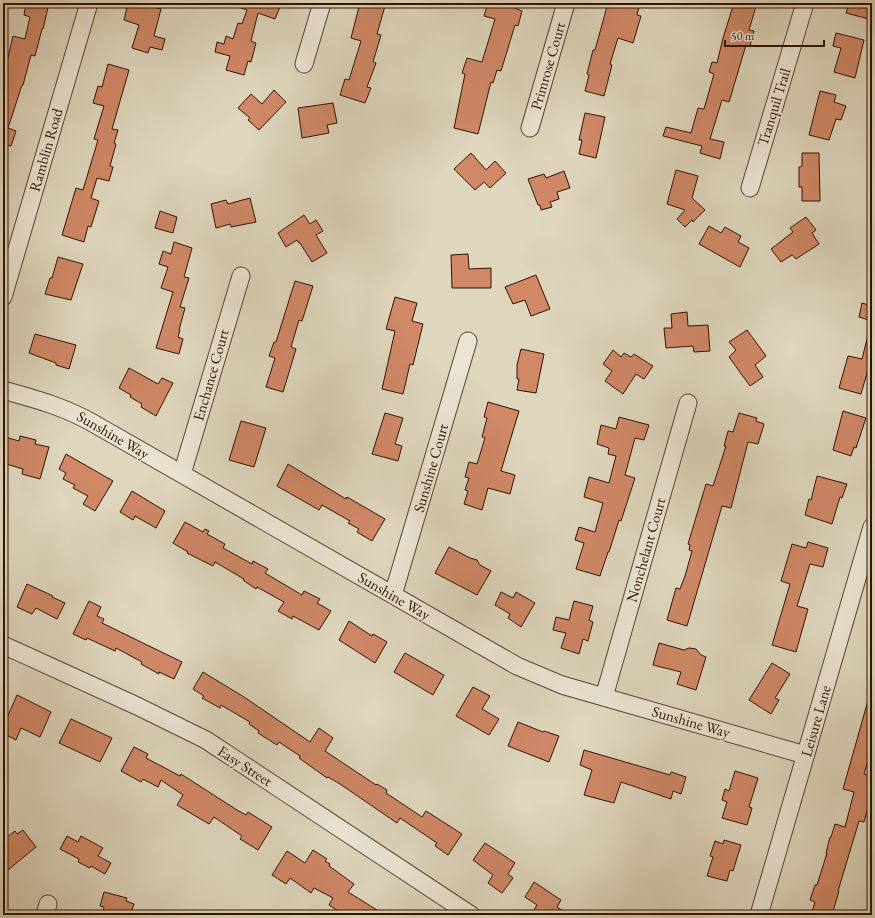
<svg xmlns="http://www.w3.org/2000/svg" width="875" height="918" font-family="'EB Garamond',serif">
<style>
.building{fill:#d08867;stroke:#311200}
.lines{fill:none;stroke-linecap:round;stroke-linejoin:round}
.minor-casing{stroke:#5c432f;stroke-width:19}
.minor{stroke:#eae4d4;stroke-width:17}
.labels{text-anchor:middle;stroke-width:3;stroke-linejoin:round;paint-order:stroke}
.street-label{font-size:15px;fill:#311200;stroke:#eae4d4}
</style>
<rect width="100%" height="100%" fill="#ded6bd"/>
<filter id="stains"><feTurbulence type="fractalNoise" baseFrequency=".005" numOctaves="4"/><feColorMatrix values="0 0 0 0 .2 0 0 0 0 .09 0 0 0 0 .02 0 0 0 .5 -.17"/></filter>
<radialGradient id="worn" r=".72"><stop offset=".6" stop-color="#630" stop-opacity="0"/><stop offset="1" stop-color="#630" stop-opacity=".3"/></radialGradient>
<path class="building" d="M26 3H49L43 29H42L35 56 31 55 23 85H22L8 128 16 131 11 146 3 144V61L7 62 13 36 25 39 30 17 24 15Z
M128 3H141L161 9 154 36 165 39 162 50 150 47 148 53 132 48 139 25 124 20Z
M234 3H274L273 5 280 7 275 19 258 13 251 41 256 43 251 62 248 61 244 75 226 70 230 56 215 52 217 42 224 44 226 36 233 39 238 23 242 24 247 10 233 5Z
M360 3H374L385 6 377 34 381 35 373 62 376 63 367 87 371 88 365 103 340 95 345 79 349 80 361 41 351 38Z
M488 3H517L515 8 522 11 518 26 515 25 501 71 497 70 493 83 491 82 478 134 454 128 465 74 462 73 467 58 482 62 495 19 484 16Z
M608 3H640L637 15 641 16 633 43 618 38 610 64 612 65 604 96 585 91 589 75 587 74 593 50H595Z
M734 3H757L749 30 754 31 750 46 746 45 729 102 722 100 710 139 724 142 720 159 700 153 702 146 663 136 666 127 691 133 698 108 704 109 714 74 709 72 712 62 717 63 723 38Z
M849 3H872V10L869 19 846 13Z
M836 33 864 40 855 78 834 72 841 48 833 46Z
M108 64 129 70 112 129 118 130 114 143 116 144 110 166 113 167 109 181 97 178 91 198 99 201 91 227 88 226 84 242 62 235 76 188 83 190 98 140 94 139 104 106 93 103 98 86 102 87Z
M274 90 286 102 259 130 248 120 250 118 238 108 251 94 262 104Z
M820 91 836 95 834 102 846 106 841 120 836 119 829 140 809 135Z
M333 103 337 123 327 125 329 133 302 138 298 108Z
M585 113 605 117 596 158 579 154 582 140H579Z
M471 153 486 170 495 161 506 173 490 188 484 182 475 190 454 169Z
M802 153H819L820 201H802V187H799V167L802 166Z
M676 170 698 176 692 198 705 210 693 222 692 220 685 227 677 219 685 210 667 204Z
M564 171 570 188 557 192 559 199 550 202 552 207 541 210 540 205H538L528 179 544 174 546 178Z
M250 198 256 222 231 227 230 224 216 228 211 204 226 200 228 204Z
M160 211 177 217 173 233 155 228Z
M304 215 310 224 316 220 323 231 316 235 327 253 312 262 300 243H299L297 240 286 247 278 233Z
M806 217 816 230 812 233 819 244 796 259 792 255 781 262 771 249 793 232 790 228Z
M709 226 721 233 725 227 741 236 738 242 749 248 740 267 699 244Z
M174 242 192 248 184 277 189 278 180 307 185 308 179 330H180L178 337 183 339 179 354 156 348 173 292 161 288 168 267 159 264 163 251 171 254Z
M468 254 469 269 491 268V288H452L451 255Z
M58 257 83 264 71 300 45 294 50 278H52Z
M536 275 550 309 531 316 525 300 513 304 505 287Z
M295 281 313 286 302 321 299 320 291 347 296 349 283 392 266 387 275 358 269 356 274 342H276Z
M395 297 417 303 412 321 423 324 413 365 410 364 403 394 382 389 395 331 386 329Z
M862 303 872 306V321L859 317Z
M687 312 688 326 708 325 710 351 694 352 693 346 666 348 664 328H672L671 314Z
M747 330 766 356 755 365 763 377 750 386 729 357 736 350 729 342Z
M35 334 76 345 69 369 56 365V363L29 353Z
M868 335H872V375L867 373 861 394 839 388 848 356 862 359Z
M521 349 544 354 536 393 517 390 519 379H517V365Z
M613 350 621 357 624 353 631 357 634 354 653 366 644 379 636 374 623 394 605 381 612 371 603 364Z
M129 368 158 384 162 378 173 383 156 416 141 407 142 404 130 397 131 395 119 388Z
M488 402 519 411 501 471 515 475 510 494 488 488 482 510 464 504 468 491 465 490 469 478 465 477 469 462 477 464 485 438 482 437 487 418 484 417Z
M843 411 866 418 856 448 854 447 851 456 833 450Z
M385 413 403 418 395 444 402 446 398 461 372 454Z
M739 413 757 418 756 421 764 424 758 444 748 442 731 508 722 506 687 626 667 620 676 588 680 589 685 576 692 551 689 550 690 545 688 544 706 484 713 486 726 446H724L728 431 733 432Z
M619 417 649 425 644 440 635 438 625 475 635 478 621 521 619 520 609 552H608L600 576 576 569 584 543 575 540 579 527 595 532 603 503 584 497 589 477 609 483 616 456 608 454 609 448 597 444 601 425 616 429Z
M241 421 266 428 254 467 229 460Z
M20 436 36 440 35 444 49 447 40 479 22 474 23 469 3 463V443L5 437 19 441Z
M66 454 113 481 95 511 83 504 88 496 73 488 75 485 63 479 66 473 59 469Z
M288 464 346 499 347 497 385 519 372 541 357 532 359 529 348 523 350 521 322 505 319 510 277 486Z
M817 476 847 484 842 498 840 497 832 524 805 515 809 499 811 500Z
M132 491 165 511 156 528 135 516 133 520 120 512Z
M185 522 203 532 205 529 209 531 207 534 225 544 223 548 252 564 253 561 268 569 265 573 302 595 304 591 320 599 317 603 331 611 319 630 293 616 292 619 278 611 284 602 257 587 256 589 243 580 244 579 215 562 213 566 187 553 188 552 173 543Z
M808 542 828 548 823 567 810 564 797 606 808 609 796 652 772 645 790 584 781 581 792 544 806 548Z
M449 547 470 558 477 560 480 565 491 571 477 595 435 573Z
M27 584 53 596 52 597 65 603 57 619 36 608 32 614 17 607Z
M501 592 513 598 516 592 535 603 521 627 508 618 510 614 495 605Z
M89 601 101 607 97 616 104 619 102 623 182 662 174 679 159 672V674L141 664 142 662 116 648 115 651 87 638 86 640 73 634Z
M574 601 593 606 589 620 593 622 588 641 583 639 579 654 561 648 566 633 553 630 556 617 569 620Z
M349 621 372 636 373 634 387 642 375 663 339 640Z
M659 643 684 650 689 648 696 649 701 655 706 657 696 690 677 684 681 672 653 665Z
M405 653 444 675 433 695 394 672Z
M772 663 790 674 775 698 779 700 771 714 749 700Z
M203 672 244 697 310 742 319 728 333 738 325 751 376 785 377 784 387 790 386 793 422 817 426 811 462 834 448 855 435 846 437 843 400 818 397 823 340 784 328 777 327 778 299 758 300 756 279 742 277 745 258 733 259 731 249 724 250 722 221 705 220 708 202 698 204 696 193 689Z
M473 687 490 696 482 709 499 719 489 735 456 716Z
M17 695 51 712 40 737 21 728 16 740 3 733V727Z
M869 697H872V747L864 774 872 776V793L864 822 859 821 838 891H839L832 915H811L815 902 810 900 815 885H817L827 853H826L830 837H831L835 824 845 827 854 792 843 789Z
M71 719 112 738 100 762 59 743Z
M518 722 543 732 544 731 559 736 549 762 508 746Z
M134 747 148 754 146 758 180 776 181 774 237 810 246 815 248 812 272 827 258 850 240 839 242 836 214 817 209 824 177 805 183 795 161 780 158 787 143 779 141 782 121 771Z
M584 750 670 775 671 772 686 777 681 794 673 791 671 799 621 782 614 803 584 795 592 770 580 765Z
M735 771 758 778 749 807 752 808 747 825 722 818 727 802 722 800 725 789 729 791Z
M23 830 36 847 3 874V840L15 831 17 834Z
M67 836 78 842 81 836 103 848 98 856 111 863 105 874 91 866 90 868 78 862 79 859 60 849Z
M724 840 741 845 733 871 730 870 727 881 707 876 713 857 710 856 715 841 723 844Z
M485 843 515 863 508 874 513 878 502 893 488 883 493 875 473 860Z
M313 850 327 859 325 861 330 864 329 866 354 884 348 892 385 915H344L329 905 333 898 314 888 311 893 290 878 286 884 272 875 287 851 305 863Z
M534 882 561 900 557 907 569 915H531L537 905 525 897Z
M104 892 127 898 126 901 134 904 130 915H102L104 907 100 906Z"/>
<g class="lines">
<g class="minor-casing">
<path id="minor" d="M304 64 322 3
M530 128 566 3
M750 188 805 3
M3 297 89 3
M3 390C35 399 62 406 91 422L517 666 562 685 805 755
M182 474 241 276
M393 595 468 341
M3 645 137 706 206 740 471 915
M604 697 688 403
M45 915 48 904
M759 915 872 527"/>
</g>
<use href="#minor" class="minor"/>
</g>
<g class="labels">
<g class="street-label">
<text transform="translate(548 66) rotate(-74)" y="5">Primrose Court</text>
<text transform="translate(774 107) rotate(-73)" y="5">Tranquil Trail</text>
<text transform="translate(46 150) rotate(-74)" y="5">Ramblin Road</text>
<text transform="translate(211 375) rotate(-74)" y="5">Enchance Court</text>
<text transform="translate(113 435) rotate(30)" y="5">Sunshine Way</text>
<text transform="translate(431 468) rotate(-74)" y="5">Sunshine Court</text>
<text transform="translate(646 550) rotate(-74)" y="5">Nonchelant Court</text>
<text transform="translate(394 596) rotate(30)" y="5">Sunshine Way</text>
<text transform="translate(816 721) rotate(-74)" y="5">Leisure Lane</text>
<text transform="translate(691 722) rotate(16)" y="5">Sunshine Way</text>
<text transform="translate(245 766) rotate(33)" y="5">Easy Street</text>
</g>
</g>
<rect width="875" height="918" fill="none" stroke="#ded6bd" stroke-width="16"/>
<rect x="4" y="4" width="867" height="910" fill="none" stroke="#311200" stroke-width="2"/>
<rect x="8" y="8" width="859" height="902" fill="none" stroke="#311200"/>
<path d="M725 40v6h99v-6" fill="none" stroke="#311200" stroke-width="2"/>
<text x="731" y="40" font-size="12" fill="#311200" stroke="#eae4d4" stroke-width="3" paint-order="stroke">50 m</text>
<rect width="100%" height="100%" filter="url(#stains)"/>
<rect width="100%" height="100%" fill="url(#worn)"/>
</svg>
